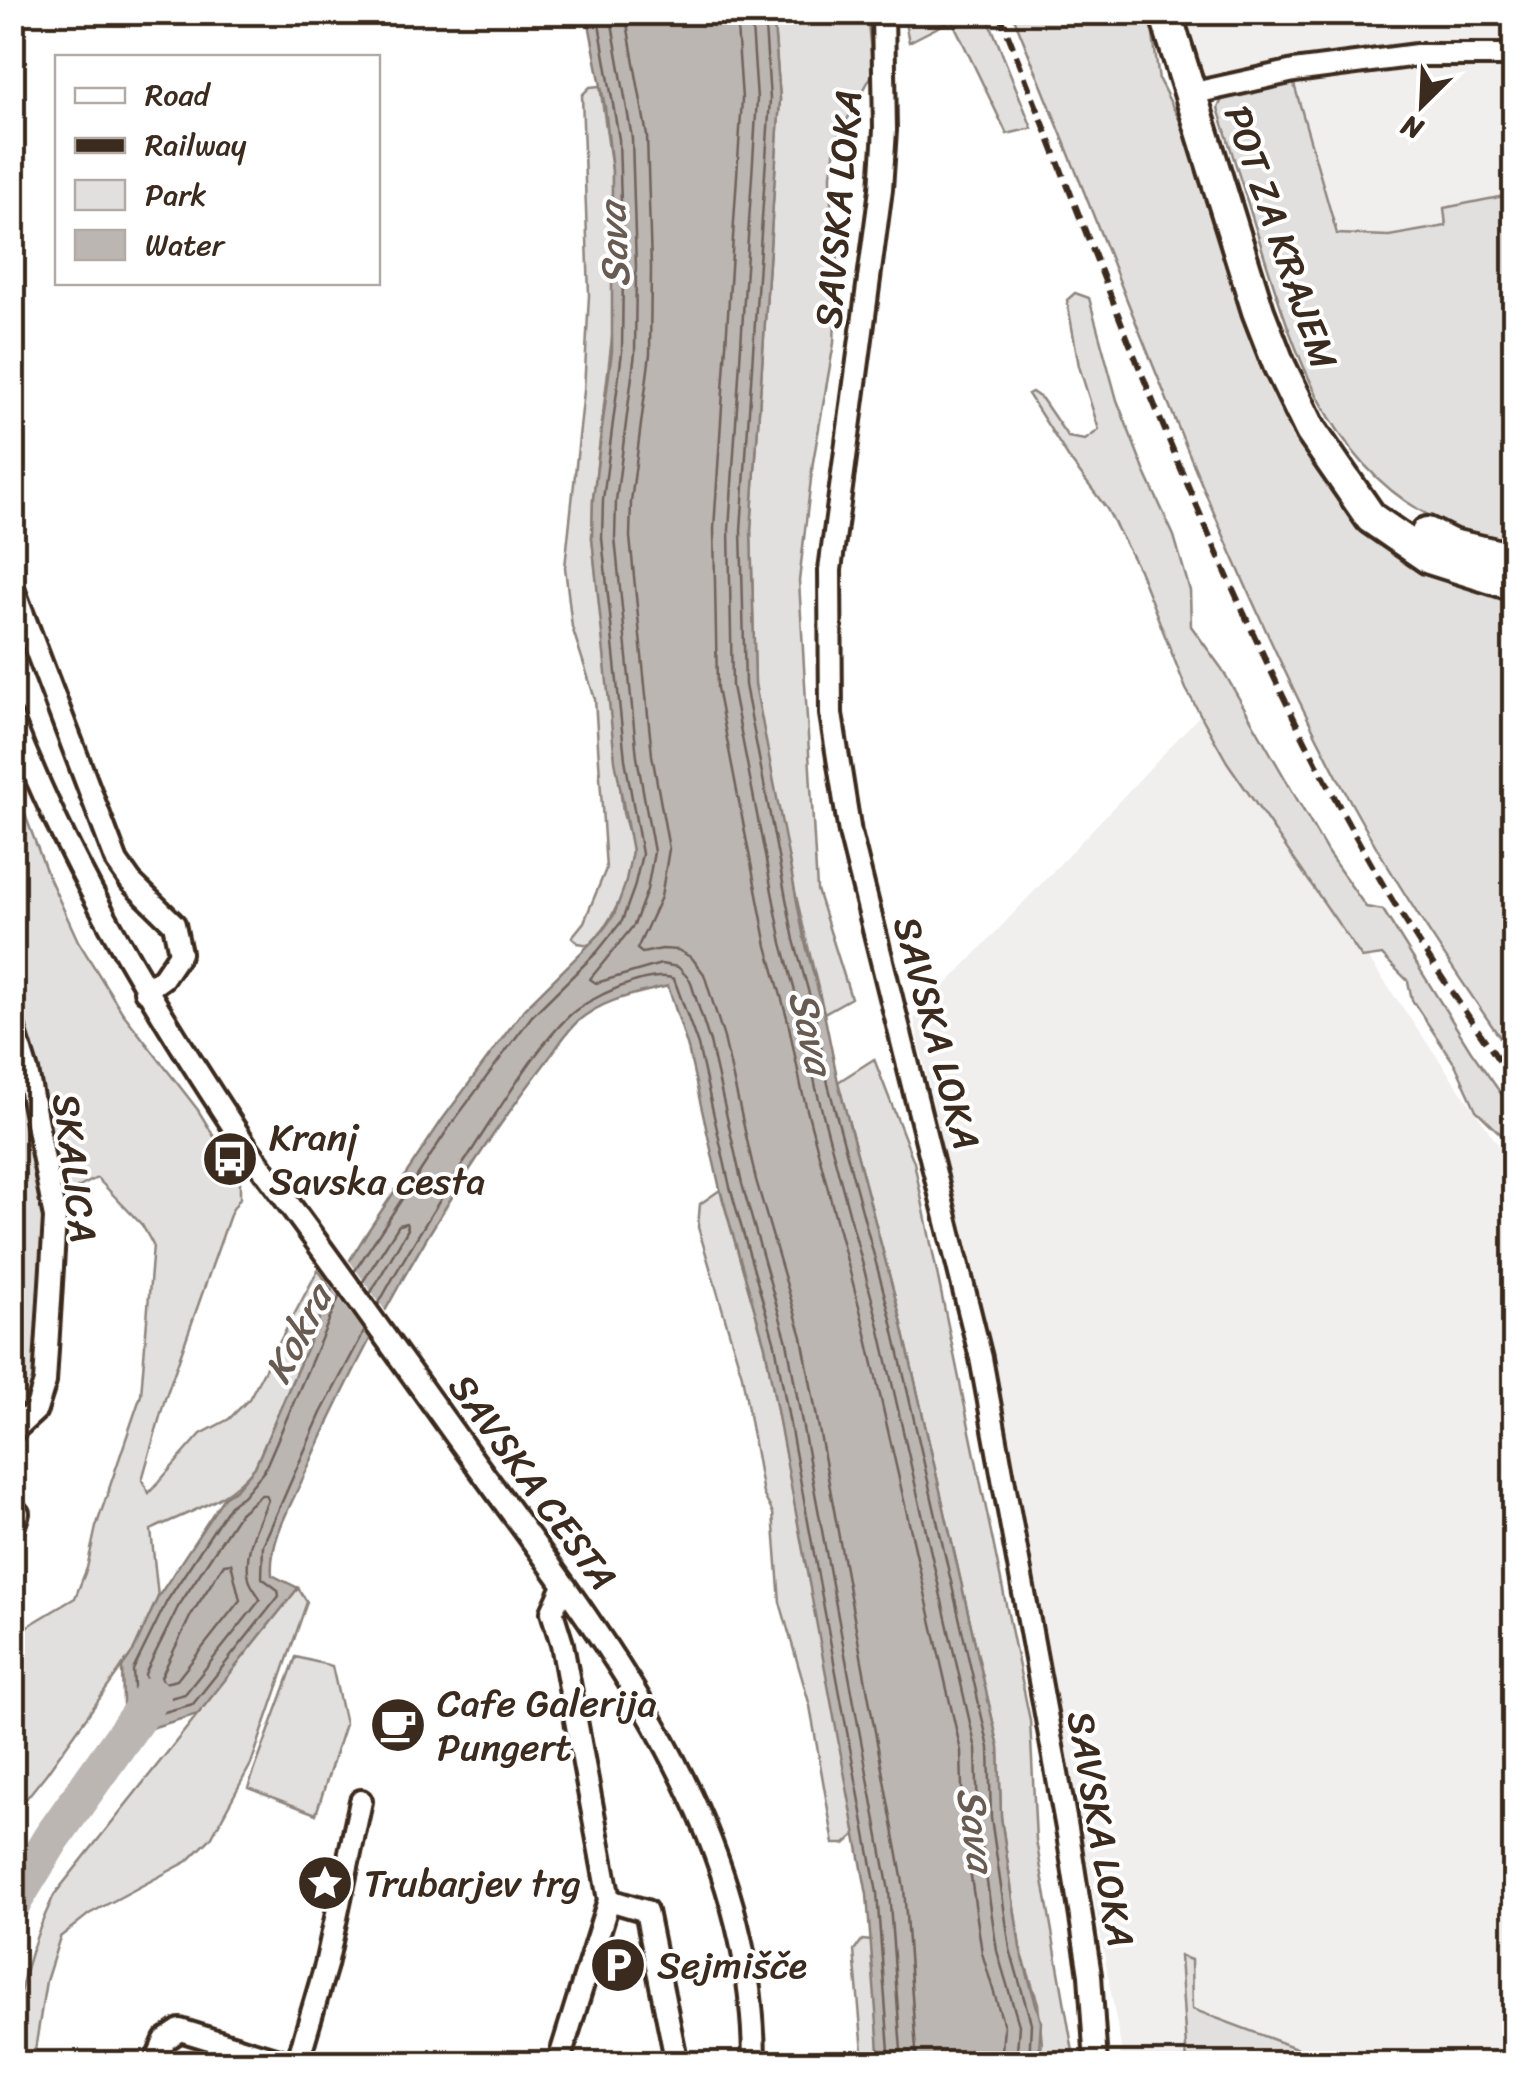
<svg xmlns="http://www.w3.org/2000/svg" width="1527" height="2076" font-family="Sriracha,sans-serif">
<style>
.built{fill:#f1efee}
.green{fill:#e2e0de;stroke:#8e857e;stroke-width:2.5}
.water{fill:#bcb6b3;stroke:#887e77;stroke-width:2.5}
.pier{fill:#fff}
.lines{fill:none;stroke-linecap:round;stroke-linejoin:round}
.shore{stroke:#6f625a;stroke-width:2.5}
.river{stroke:#bcb6b3;stroke-width:38}
.street-casing{stroke:#3b2a1e;stroke-width:28}
.secondary-casing{stroke:#3b2a1e;stroke-width:38}
.street{stroke:#fff;stroke-width:20}
.secondary{stroke:#fff;stroke-width:30}
.rail{stroke:#3b2a1e;stroke-width:6;stroke-dasharray:15 8;stroke-linecap:butt}
.labels{text-anchor:middle;stroke-width:8;stroke-linejoin:round;paint-order:stroke}
.street-label{font-size:38px;fill:#3b2a1e;stroke:#fff}
.poi-label{font-size:38px;fill:#3b2a1e;stroke:#fff;text-anchor:start}
.water-label{font-size:40px;font-style:italic;fill:#685b52;stroke:#fff}
</style>
<rect width="100%" height="100%" fill="#fff"/>
<filter id="ink" filterUnits="userSpaceOnUse"><feTurbulence type="fractalNoise" baseFrequency=".01" numOctaves="2"/><feDisplacementMap in="SourceGraphic" scale="20" xChannelSelector="R" yChannelSelector="G"/><feConvolveMatrix kernelMatrix="1 2 1 2 8 2 1 2 1" color-interpolation-filters="sRGB"/></filter>
<g filter="url(#ink)">
<path class="built" d="M1183 13H1514V194L1444 208 1446 226 1389 236 1337 234 1294 85 1224 95 1203 80Z
M1199 716 1514 1167V2063H1120L1121 2048 1016 1470 914 1019Z"/>
<path class="green" d="M773 13H867L873 73 836 140 831 174V210L838 252 834 343 813 462 799 581 817 890 851 998 824 1013 782 838 755 684 751 530 780 99Z
M903 13H986L1032 128 1007 134 952 20 909 42Z
M1012 13H1150L1159 80 1194 148 1198 172 1225 252 1301 440 1319 470 1343 500 1514 598V1058C1453 969 1392 880 1341 784 1211 536 1119 271 1012 13Z
M1294 84 1337 234 1389 236 1446 226 1444 208 1514 194V545C1481 537 1451 528 1421 511 1328 457 1294 350 1264 255 1249 206 1233 157 1218 108L1224 95Z
M600 86 612 170 613 329 593 499 592 538 623 813C626 825 632 840 632 852 631 886 612 921 590 945L578 943 572 937 584 922 606 869 595 699 572 627 565 567 584 391 589 295 582 95 590 87Z
M1075 293 1089 298 1117 400 1144 470 1174 536 1190 591 1191 626 1222 669 1328 853 1366 907 1383 910 1471 1051 1514 1112V1147L1476 1110 1456 1066 1412 1000 1408 981 1382 955 1362 958 1227 762 1186 689 1139 570 1107 509 1070 460 1028 394 1032 392 1042 399 1068 437 1085 440 1099 430 1079 366 1067 300Z
M12 780 47 873 78 941 122 1012 198 1110 240 1179V1198L231 1212 165 1399 142 1480 149 1493 201 1434 229 1419 249 1399 318 1270 332 1289 255 1467C224 1504 193 1509 151 1530L158 1597 134 1650 46 1774 13 1815V1635L75 1598 87 1568 96 1527 141 1395 153 1245 142 1225 97 1178 50 1202 34 1391 13 1422Z
M874 1059 914 1162 1030 1720 1036 1840 1075 2063H1038L1042 2044 1038 2003 1020 1948 1001 1817 999 1748 900 1316 838 1082Z
M720 1190 765 1346 857 1833 845 1844H834L810 1706 780 1602 773 1513 763 1494 742 1375 698 1227 700 1204Z
M298 1588 307 1602 251 1764 211 1838 188 1861 89 1914 60 1937 46 1981 33 2063 13 2064C12 2005 29 1948 54 1895Z
M296 1657 332 1666 345 1724 316 1814 248 1788Z
M862 1940 872 1941 880 2063H864L854 1951Z
M1180 1956 1191 1960 1192 2009 1336 2063H1187Z"/>
<path class="water" d="M587 13H773L780 99 751 530 755 684 804 938 824 1013 838 1082 900 1316 999 1748 1001 1817 1020 1948 1041 2022 1038 2063H880L867 1895 765 1346 720 1189 688 1048 668 986C636 994 603 999 577 1022 567 1031 558 1046 549 1058 451 1185 369 1329 304 1476 290 1507 269 1541 272 1575L298 1588 198 1714 124 1736 122 1667 134 1650 158 1597 224 1497 236 1489 255 1467 332 1289 366 1234 442 1120 524 1009 601 933 614 915 625 885 632 851 615 760 592 538 593 499 612 351V170L605 107Z"/>
<path class="pier" d="M346 1256 389 1316 374 1345 329 1284Z"/>
<g class="lines">
<path class="shore" d="M610 12 632 138 636 268 635 353 616 501 615 538 637 757 654 852 647 890 634 925 590 979 596 983 661 964 678 967 690 980 710 1042 742 1184 787 1342 889 1891 902 2064
M625 12 647 136 651 268 650 354 631 502 630 537 652 755 669 849 661 897 637 949 642 953 662 949 678 950 692 958 704 974 724 1038 756 1180 802 1337 904 1888 917 2064
M736 12 742 99 714 529 717 688 767 946 788 1021 802 1091 864 1325 961 1751 963 1821 982 1953 1004 2026 1001 2064
M751 12 757 99 729 530 732 686 782 943 802 1018 816 1088 878 1322 976 1749 978 1820 997 1951 1019 2025 1016 2064
M764 12 770 99 741 530 745 685 794 940 815 1015 828 1084 891 1319 989 1748 991 1818 1010 1949 1031 2023 1029 2064
M354 1272 450 1126 532 1016 597 952 622 921 634 888 642 854 625 759 602 538 603 500 622 352 623 268 619 139 597 12
M362 1283 399 1225 406 1223 408 1229 370 1294
M340 1295 264 1471 243 1496 230 1505 167 1601 133 1670 136 1720 193 1704 279 1596 278 1590 262 1578 263 1545 321 1413 365 1330
M378 1305C412 1242 452 1181 491 1121 513 1088 540 1044 569 1016 587 998 651 969 674 979L698 1045 730 1187 775 1344 877 1893 890 2064
M261 1495H266L268 1500C258 1525 243 1551 249 1579 251 1587 258 1593 260 1600L185 1694 148 1704 145 1674 178 1607 239 1514Z
M231 1563 240 1600 177 1680 164 1683 161 1677 191 1615 224 1564Z"/>
<path class="river" d="M12 1903 51 1839 152 1696"/>
<g class="street-casing">
<path id="street" d="M883 12 885 130 881 189 830 570 831 714 850 833 981 1358 1068 1834 1090 1975 1096 2064
M1190 94 1294 71 1417 55H1514
M12 586 117 862 131 882 174 924 180 953 163 978 145 991
M12 719C72 873 157 1012 248 1149 323 1248 394 1350 466 1450 601 1636 754 1822 754 2064
M12 1022 27 1071 55 1218 45 1382 36 1410 12 1432
M12 1531 18 1513
M609 1900 646 1911 677 2064
M155 2064 165 2040 180 2030 291 2064
M297 2064 326 1965 361 1801
M558 2064 609 1900 562 1644 552 1612 564 1586"/>
</g>
<g class="secondary-casing">
<path id="secondary" d="M1165 12 1258 311 1279 365 1311 431 1371 518 1429 558 1514 585
M1427 533 1451 545 1514 559"/>
</g>
<use href="#street" class="street"/>
<use href="#secondary" class="secondary"/>
<path class="rail" d="M999 12C1119 311 1225 615 1388 893 1427 958 1471 1020 1514 1082"/>
</g>
</g>
<defs>
<g id="bus-disc" transform="scale(2.875)"><circle r="9.5" fill="#3b2a1e" stroke="#fff"/><path d="M-5-6H5V4H4V6H2V4H-2V6H-4V4H-5ZM-3.5-4V0h7V-4ZM-3.5 1.2v1.5H-2V1.2ZM2 1.2v1.5H3.5V1.2Z" fill="#fff"/></g>
<g id="cafe-disc" transform="scale(2.875)"><circle r="9.5" fill="#3b2a1e" stroke="#fff"/><path d="M-5.5-4.5H6V0H3Q3 3.5 0 3.5H-2.5Q-5.5 3.5-5.5 0ZM3-3.2v2h1.7v-2ZM-6 4.5H4V6H-6Z" fill="#fff"/></g>
<g id="sight-disc" transform="scale(2.875)"><circle r="9.5" fill="#3b2a1e" stroke="#fff"/><path d="M0-6L1.8-2.2L6-1.7L2.9 1.2L3.7 5.4L0 3.3L-3.7 5.4L-2.9 1.2L-6-1.7L-1.8-2.2Z" fill="#fff"/></g>
<g id="parking-disc" transform="scale(2.875)"><circle r="9.5" fill="#3b2a1e" stroke="#fff"/><path d="M-3.5-5.5H1a3.5 3.5 0 0 1 0 7H-1V5.5H-3.5ZM-1-3.4V-.6H.8a1.4 1.4 0 0 0 0-2.8Z" fill="#fff"/></g>
</defs>
<g fill-rule="evenodd">
<use href="#bus-disc" x="230" y="1159"/>
<use href="#cafe-disc" x="398" y="1725"/>
<use href="#sight-disc" x="325" y="1883"/>
<use href="#parking-disc" x="618" y="1965"/>
</g>
<g class="labels">
<g class="street-label">
<text transform="translate(838 209) rotate(-85)" y="13">SAVSKA LOKA</text>
<text transform="translate(1281 237) rotate(71)" y="13">POT ZA KRAJEM</text>
<text transform="translate(937 1033) rotate(75)" y="13">SAVSKA LOKA</text>
<text transform="translate(75 1168) rotate(83)" y="13">SKALICA</text>
<text transform="translate(533 1482) rotate(54)" y="13">SAVSKA CESTA</text>
<text transform="translate(1101 1829) rotate(80)" y="13">SAVSKA LOKA</text>
</g>
<g class="poi-label">
<text x="269" y="1150">Kranj<tspan x="269" dy="44">Savska cesta</tspan></text>
<text x="437" y="1716">Cafe Galerija<tspan x="437" dy="44">Pungert</tspan></text>
<text x="364" y="1896">Trubarjev trg</text>
<text x="657" y="1978">Sejmišče</text>
</g>
<g class="water-label">
<text transform="translate(613 245) rotate(-93)" y="14">Sava</text>
<text transform="translate(812 1032) rotate(77)" y="14">Sava</text>
<text transform="translate(297 1334) rotate(-63)" y="14">Kokra</text>
<text transform="translate(977 1829) rotate(82)" y="14">Sava</text>
</g>
</g>
<rect width="1527" height="2076" fill="none" stroke="#fff" stroke-width="50"/>
<rect x="25" y="25" width="1477" height="2026" fill="none" stroke="#3b2a1e" stroke-width="4" filter="url(#ink)"/>
<rect x="55" y="55" width="325" height="230" fill="#ffffff" stroke="#b1aaa5" stroke-width="2.5"/>
<rect x="75" y="88" width="50" height="15" fill="#ffffff" stroke="#b1aaa5" stroke-width="2.5"/>
<text x="145" y="105" font-size="30" fill="#3b2a1e">Road</text>
<rect x="75" y="138" width="50" height="15" fill="#3b2a1e" stroke="#b1aaa5" stroke-width="2.5"/>
<text x="145" y="155" font-size="30" fill="#3b2a1e">Railway</text>
<rect x="75" y="180" width="50" height="30" fill="#e2e0de" stroke="#b1aaa5" stroke-width="2.5"/>
<text x="145" y="205" font-size="30" fill="#3b2a1e">Park</text>
<rect x="75" y="230" width="50" height="30" fill="#bcb6b3" stroke="#b1aaa5" stroke-width="2.5"/>
<text x="145" y="255" font-size="30" fill="#3b2a1e">Water</text>
<g transform="translate(1422 105) rotate(204)" stroke="#ffffff" stroke-width="8" paint-order="stroke">
<path d="M0-8L18 38L0 25L-18 38Z" fill="#3b2a1e"/>
<text y="-15" font-size="28" font-weight="bold" text-anchor="middle" fill="#3b2a1e">N</text>
</g>
</svg>
